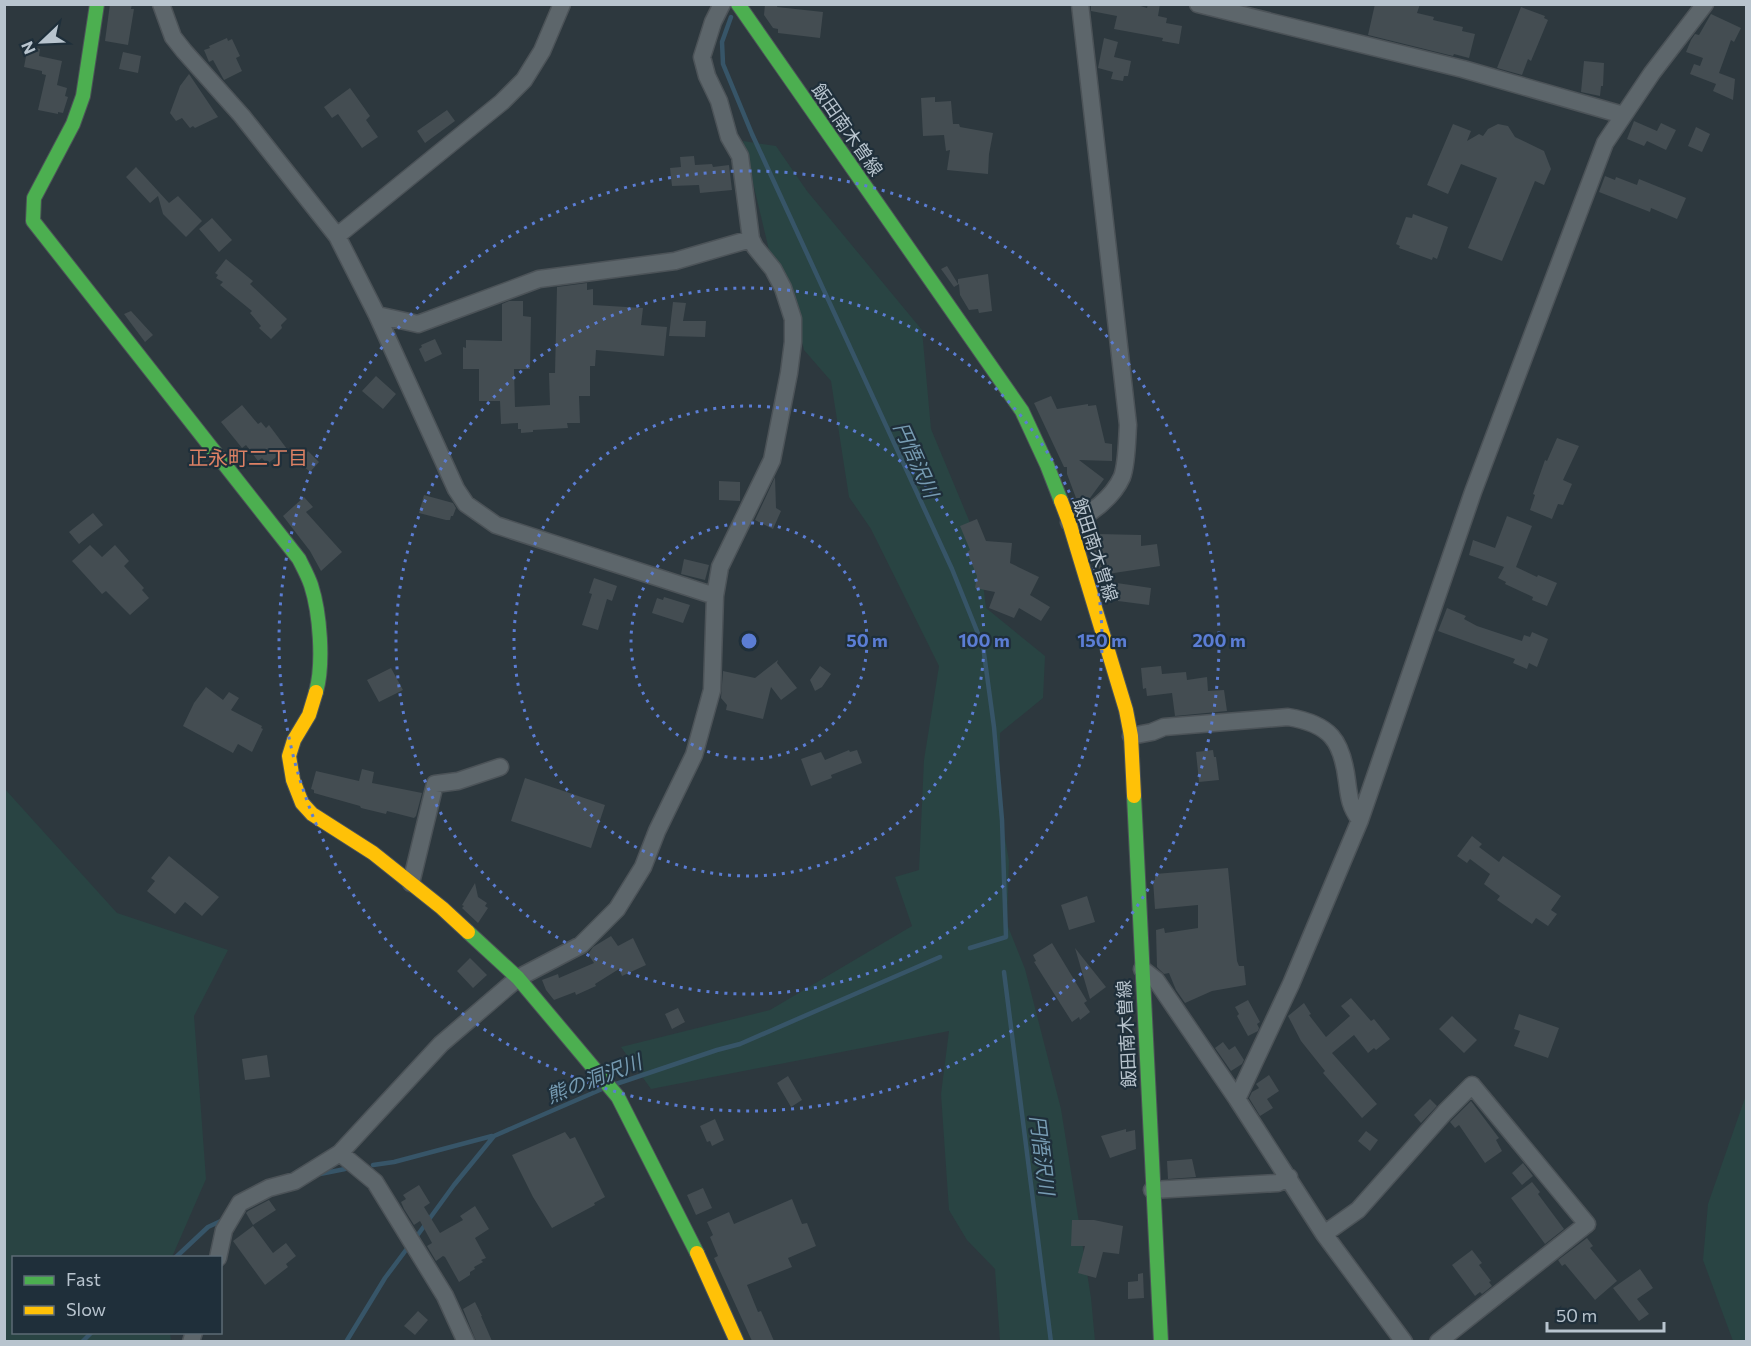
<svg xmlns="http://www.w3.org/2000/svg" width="1751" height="1346" font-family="Commissioner,'Noto Sans JP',sans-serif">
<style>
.green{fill:#294443}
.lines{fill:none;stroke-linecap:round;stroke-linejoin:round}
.stream{stroke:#375568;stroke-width:4.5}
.building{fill:#444d52}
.street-casing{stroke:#4c5358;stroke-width:19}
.fast-casing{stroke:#4c5358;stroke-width:16}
.slow-casing{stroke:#4c5358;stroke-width:16}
.street{stroke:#5d666b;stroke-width:16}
.fast{stroke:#4caf50;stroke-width:14}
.slow{stroke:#ffc107;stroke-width:14}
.ring{fill:none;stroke:#5b7dd4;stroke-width:3;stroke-dasharray:3 6}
.labels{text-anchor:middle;stroke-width:4.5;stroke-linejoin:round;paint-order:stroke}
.street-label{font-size:18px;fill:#b8c4ce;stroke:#1f2f3a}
.neighbourhood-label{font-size:20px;fill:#dd8164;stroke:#1f2f3a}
.water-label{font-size:20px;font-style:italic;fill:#769bb2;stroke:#1f2f3a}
.centre{fill:#5b7dd4;stroke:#1f2f3a;stroke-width:3}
.ring-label{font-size:18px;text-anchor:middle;font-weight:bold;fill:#5b7dd4;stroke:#1f2f3a;stroke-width:4.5;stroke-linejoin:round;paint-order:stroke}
</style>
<rect width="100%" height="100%" fill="#2d383e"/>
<path class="green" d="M743 141 776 146 807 191 922 330 931 429 978 542 986 608 1045 656 1043 698 1000 733 999 804 1009 861 1007 924 1025 969 1061 1109 1091 1298 1095 1341H1000L995 1269 967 1240 949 1210 941 1094 949 1031 651 1089 621 1047 770 1010 912 926 895 877 919 870 924 760 939 666 871 529 849 497 831 381 804 350 793 305 769 250Z
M4 788 117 913 228 950 194 1016 206 1179 172 1257 14 1258V1332L170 1333 171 1341H5Z
M1746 1095V1341H1733L1703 1260 1708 1204Z"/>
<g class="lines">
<path class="stream" d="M731 17 722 42 723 64 752 134 952 569 983 646 994 727 1002 820 1006 937 970 948
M1004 972 1051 1342
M616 1084 717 1050 740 1044 940 957
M373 1165 394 1162 492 1136
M320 1174 345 1169
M414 1240 454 1185 494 1136 602 1089
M175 1258 208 1227 223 1220
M82 1342 92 1332
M346 1342 385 1278 409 1246"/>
</g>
<path class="building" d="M110 4H132L131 9H134L128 45 105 41Z
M765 4H778L777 7 823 12 820 38 778 33V29L773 28 764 15Z
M1091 4H1134L1147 8 1148 4H1160L1158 16 1167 18 1166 23 1182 26 1179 44 1162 41 1163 38 1114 29 1117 16 1091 11Z
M1375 4H1420L1417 13 1434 17 1433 20 1463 27 1462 31 1475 34 1469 58 1454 54 1453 56 1368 35Z
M1521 7 1545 16 1544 18 1548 20 1531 61 1528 59 1522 75 1497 68Z
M1711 14 1741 28 1734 42 1731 40 1719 73 1735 79 1733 100 1713 91 1716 84 1690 74 1694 64 1700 66 1703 58 1686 52 1691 40 1695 34 1699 35Z
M227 38 228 41 232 39 240 56 236 58 242 71 224 80 213 60 209 62 204 50 210 48 209 46Z
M1104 38 1118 42 1114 57 1131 61 1128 76H1124L1123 81 1111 79 1113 72 1098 68Z
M28 46 40 49 39 56 62 61 57 85 67 88 65 96 68 97 63 113 58 112V114L38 110 46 75 42 74V71L24 67Z
M123 52 141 56 138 73 119 69Z
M1584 61 1604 63 1603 86H1601L1600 96 1581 92Z
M189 74 218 117 195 128 193 126 190 128 182 118 176 121 170 113 180 86Z
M350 88 370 116 366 120 378 137 362 148 338 114 332 118 324 107Z
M935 97V102L951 101 953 124H959L960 127 993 133 989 154 988 174 947 170 950 150 946 151 944 135 923 136 921 98Z
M447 110 455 121 425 143 417 131Z
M1634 121 1657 131 1661 123 1676 130 1666 150 1647 141 1644 146 1627 139Z
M1453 124 1471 131 1467 141 1479 134 1483 136 1488 129 1498 124 1508 126 1515 137 1544 151 1551 169 1544 185 1535 181 1502 261 1468 248 1497 178 1461 164 1448 194 1427 185Z
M1696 127 1710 134 1702 152 1688 146Z
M694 156 695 165 712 164 713 167 729 165 732 190 700 193 699 185 672 186 670 168 681 167 680 157Z
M136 167 169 203 178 196 202 221 186 237 163 214 158 196 150 203 126 177Z
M1605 176 1615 180 1616 177 1637 185 1639 179 1686 198 1677 219 1651 208 1650 212 1599 192Z
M1413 214 1448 227 1437 259 1433 257 1432 260 1399 248 1400 246 1396 244 1406 217 1412 218Z
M212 218 232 240 219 252 199 229Z
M226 259 253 281 250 284 287 319 281 325 282 328 271 339 259 328 261 326 250 313 252 311 220 285 223 282 216 278 218 275 215 273Z
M947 266 958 284V279L988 274 992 311 979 313 978 309 969 310 960 295 959 284 954 287 941 269Z
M587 283V290L593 289V305L643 308 641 325 667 327 664 356 596 350 595 366H590V396H579L580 423H567L568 428 533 430V432L521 433V429H518V423L501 424 500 401H479V369H463V347L466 348V340L502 341V304L509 301H523V316L531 317 530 369H514L515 407 550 405 549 373H555L557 287Z
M673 302 686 303 683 321H706L705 337 669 336Z
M131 311 153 335 145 342 124 314Z
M435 339 442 354 425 362 419 349 422 347 421 345Z
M376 376 396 394 383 409 362 391Z
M1051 396 1057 409 1088 404V406L1096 405 1105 443 1112 444V461L1079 460 1104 479 1090 498H1076L1067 474V467H1064L1034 403Z
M242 405 258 424 261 422 266 428 269 425 287 449 267 464 262 458 258 461 246 445 242 448 221 422Z
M1557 438 1579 446 1563 480 1572 484 1563 505 1558 504 1552 519 1530 510 1535 495 1533 494 1545 460 1547 461Z
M308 451 319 462 310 472 299 462Z
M775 477 776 508 781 511 773 529 755 520Z
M719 481 740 482V501L719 500Z
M424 495 453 503 456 508 453 516H451L450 520H446L419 513Z
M304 497 313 507 306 512 342 552 321 571 310 551 283 516Z
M93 513 103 525 79 544 69 532Z
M1507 516 1532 526 1516 567 1537 577 1538 575 1557 583 1547 606 1532 600 1533 597 1505 584 1506 582 1498 578 1504 567 1469 555 1473 540 1495 548Z
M977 519 986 541 1012 543 1010 563 1039 577 1030 595 1050 607 1041 621 1019 608 1014 618 989 608 995 592 975 588 977 576 967 552 970 550 960 526Z
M1097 529 1098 534 1141 535V546L1157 544 1160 566 1101 575V569H1099L1088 531Z
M90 545 102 557 115 545 129 561 124 566 144 588 142 590 149 598 130 615 106 591 102 594 72 561Z
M684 559 709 565 705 580 681 574Z
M594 578 617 586 612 601 607 599 598 630 582 625 592 594 589 593Z
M1103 581 1151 588 1149 605 1118 601V597L1107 596Z
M664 597 690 605 683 623 652 613 657 598 663 600Z
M1447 608 1466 616 1464 619 1477 626 1522 641 1524 635 1530 637 1532 632 1548 639 1537 667 1529 663 1527 669 1513 663 1515 659 1438 631Z
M778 660 777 663 797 688 781 700 771 687 763 719 726 710 727 705 721 698 723 671 755 678Z
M820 666 831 674 822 687 815 691 810 680Z
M1161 666 1162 674 1186 672 1187 680 1207 677 1208 691 1224 690 1227 711 1175 716 1172 693 1147 696 1146 688 1143 689 1141 668Z
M391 668 403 690 379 702 367 680Z
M206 687 223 700 229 692 239 698 231 710 262 726 261 728 263 729 252 752 238 744 233 753 183 726 194 703Z
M849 750 850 752 857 750 862 763 831 775 832 778 811 786 801 759 821 752 825 760Z
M1213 750 1214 757H1216L1219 780 1199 782 1196 752Z
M362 769 374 772 372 783 422 793 416 816 414 818 387 811 386 814 361 808 360 806 314 793V790L311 789 316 771 359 781Z
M525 778 605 805 591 848 511 821Z
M1472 836 1482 844 1479 847 1499 862 1503 856 1561 896 1551 910 1557 914 1548 926 1536 918 1532 924 1497 900 1500 896 1484 884 1490 874 1470 859 1467 863 1457 856Z
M169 856 219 897 202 916 185 902 175 914 147 891 155 881 151 878Z
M1228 868 1237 961 1239 966H1244L1246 985 1212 991 1185 1003 1176 990 1169 973 1164 974 1157 967 1156 930 1164 928 1165 933 1198 928V905L1155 909 1153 880H1155V874Z
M475 883 478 897 487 903 485 906 488 908 478 923 462 908 464 906 462 905Z
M1087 896 1095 922 1069 930 1061 905Z
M611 936 618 946 633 938 646 965 622 976 619 969 595 984 596 986 576 995 575 992 554 1000 546 990 542 980 558 974 559 978 594 963 588 954 593 947Z
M1052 943 1087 1001 1084 1003 1090 1012 1080 1020 1079 1017 1072 1022 1034 962 1036 961 1033 955Z
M1075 948 1106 987 1090 999Z
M470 958 487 975 473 988 457 971Z
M1351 998 1371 1021 1374 1019 1390 1039 1376 1050 1374 1048 1368 1053 1354 1035 1332 1053 1377 1104 1362 1118 1323 1073 1325 1071 1301 1041 1288 1016 1304 1003 1311 1014 1309 1015 1326 1037 1350 1016 1341 1006Z
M1248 1000 1260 1022 1257 1024 1259 1028 1258 1031 1248 1036 1237 1016 1239 1014 1235 1007Z
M678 1008 685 1022 672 1029 665 1014Z
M1519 1014 1559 1028 1548 1058 1514 1046 1520 1031 1514 1029Z
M1452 1016 1477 1040 1464 1053 1439 1029Z
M1223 1042 1229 1050 1235 1046 1244 1060 1242 1064 1231 1071 1215 1048Z
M267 1055 270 1077 245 1080 242 1059Z
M1269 1075 1279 1091 1267 1099 1273 1108 1260 1116 1249 1098 1252 1092 1259 1088 1256 1084Z
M788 1076 802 1100 791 1107 777 1083Z
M1430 1099 1437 1106 1421 1123 1414 1115Z
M1471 1101 1499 1138 1496 1140 1502 1151 1485 1163 1459 1125 1455 1128 1450 1122Z
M715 1119 724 1140 712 1146 710 1141 707 1142 700 1126Z
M1126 1129V1132L1135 1130 1136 1149 1110 1158 1101 1136Z
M1366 1131 1378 1140 1370 1151 1358 1141Z
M565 1132 570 1139 575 1137 605 1197 594 1203 595 1205 552 1228 533 1197 512 1155Z
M1192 1159 1196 1177 1168 1179 1167 1161Z
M1523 1163 1533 1176 1522 1185 1512 1173Z
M1532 1182 1540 1192 1538 1194 1564 1229 1545 1244 1511 1198Z
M419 1185 430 1203 424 1207 440 1233 463 1220 460 1216 475 1206 489 1229 475 1238 486 1258 481 1260 483 1262 474 1267 475 1269 470 1272V1275L459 1282 445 1257 443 1256 436 1261 427 1246 432 1243 420 1221 414 1225 404 1209 401 1202 406 1199 403 1195Z
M703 1188 712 1208 696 1215 687 1195Z
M792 1199 802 1224 807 1223 816 1246 788 1258 792 1267 747 1285 758 1312 761 1311 774 1341H752L714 1258 718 1256 710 1237 713 1235 707 1222 729 1212 734 1224Z
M269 1200 276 1210 253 1225 246 1213 248 1211Z
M1072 1220H1094L1123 1226 1119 1254 1103 1252 1096 1278 1078 1273 1085 1246H1071Z
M253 1226 273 1253 286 1243 296 1256 286 1264 288 1267 265 1285 233 1241Z
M1587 1238 1593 1246 1590 1248 1617 1281 1595 1300 1565 1264 1562 1266 1558 1260Z
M1472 1250 1482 1263 1479 1265 1491 1281 1489 1282 1492 1286 1482 1294 1480 1292 1475 1296 1452 1265Z
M1640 1269 1653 1288 1637 1299 1649 1314 1639 1321 1613 1288Z
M1143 1273 1144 1298 1128 1299V1282L1138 1281V1274Z
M475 1302 482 1316H481L492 1341H476L463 1309Z
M418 1311 428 1320 415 1335 404 1326Z"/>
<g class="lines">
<g class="street-casing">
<path id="street" d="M161 4 173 37 184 51 242 116 337 236 377 315 456 489 466 504 496 525 715 596
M1198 4 1463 69 1623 115
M337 236 502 102 524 80 542 51 562 4
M377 315 418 324 539 279 675 261 751 239
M1069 522C1089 517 1113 497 1122 477 1127 464 1127 439 1128 425L1080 4
M1131 736 1152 732 1164 727 1288 717C1330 724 1342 740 1347 781 1349 797 1350 807 1360 820
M411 883 435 784 458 781 500 767
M1142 969 1156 980 1237 1099 1324 1234 1404 1342
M1237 1099 1291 984 1360 820 1473 492 1605 143 1652 73 1705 4
M340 1153 375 1182 445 1296 466 1342
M1152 1190 1278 1183 1289 1177
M1324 1234 1358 1210 1445 1112 1472 1085 1587 1224 1438 1342
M218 1258 224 1230 240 1203 269 1188 295 1181 340 1153 441 1044 518 978 581 945 617 909 643 867 657 831 694 755 712 690 715 596 720 567 772 460 789 373 793 342V319L783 288 773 269 755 247 751 239 740 156 729 137 719 101 707 76 702 57 713 22 722 4
M191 1342 194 1332"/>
</g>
<g class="fast-casing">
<path id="fast" d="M97 4 83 96 73 124 34 198 33 221 299 559C303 567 308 576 311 585 320 613 324 663 316 692
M738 4 1022 411 1047 465 1061 501
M1134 796 1161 1342
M468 932 518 978 618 1097 697 1253"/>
</g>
<g class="slow-casing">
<path id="slow" d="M1061 501 1069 522 1126 710 1131 736 1134 796
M316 692 309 715 294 740 289 756 293 780 302 803 312 814 373 853 442 908 468 932
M697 1253 737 1342"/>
</g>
<use href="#street" class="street"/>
<use href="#fast" class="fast"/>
<use href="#slow" class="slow"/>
</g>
<g class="ring">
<circle cx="749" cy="641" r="118"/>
<circle cx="749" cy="641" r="235"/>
<circle cx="749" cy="641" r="353"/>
<circle cx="749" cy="641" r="470"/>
</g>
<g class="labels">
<g class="street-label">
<text transform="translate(847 130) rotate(55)" y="6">飯田南木曽線</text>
<text transform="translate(1095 550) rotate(72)" y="6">飯田南木曽線</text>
<text transform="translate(1127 1034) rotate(-93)" y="6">飯田南木曽線</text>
</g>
<g class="neighbourhood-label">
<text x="248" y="465">正永町二丁目</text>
</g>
<g class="water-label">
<text transform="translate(916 460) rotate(66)" y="7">円悟沢川</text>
<text transform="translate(594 1079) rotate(-21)" y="7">熊の洞沢川</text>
<text transform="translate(1042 1155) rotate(83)" y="7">円悟沢川</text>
</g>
</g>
<circle cx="749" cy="641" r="9" class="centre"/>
<g class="ring-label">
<text x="867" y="647">50 m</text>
<text x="984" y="647">100 m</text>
<text x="1102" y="647">150 m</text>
<text x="1219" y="647">200 m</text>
</g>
<rect width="1751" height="1346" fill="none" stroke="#b8c4ce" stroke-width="12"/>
<rect x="12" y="1256" width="210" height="78" fill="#1f2f3a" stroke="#5c6b75" stroke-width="1.5"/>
<rect x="24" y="1276" width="30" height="9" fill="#4caf50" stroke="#5c6b75" stroke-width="1.5"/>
<text x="66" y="1286" font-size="18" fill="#b8c4ce">Fast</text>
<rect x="24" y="1306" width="30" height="9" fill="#ffc107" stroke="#5c6b75" stroke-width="1.5"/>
<text x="66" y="1316" font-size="18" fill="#b8c4ce">Slow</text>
<g transform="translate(42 42) rotate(247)" stroke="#1f2f3a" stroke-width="4.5" paint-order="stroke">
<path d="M0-4.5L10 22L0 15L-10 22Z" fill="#b8c4ce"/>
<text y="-9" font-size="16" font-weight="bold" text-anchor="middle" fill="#b8c4ce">N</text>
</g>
<path d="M1547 1322v9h117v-9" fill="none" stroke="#b8c4ce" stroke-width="3"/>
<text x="1556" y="1322" font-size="18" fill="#b8c4ce" stroke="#1f2f3a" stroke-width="4.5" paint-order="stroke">50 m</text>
</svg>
